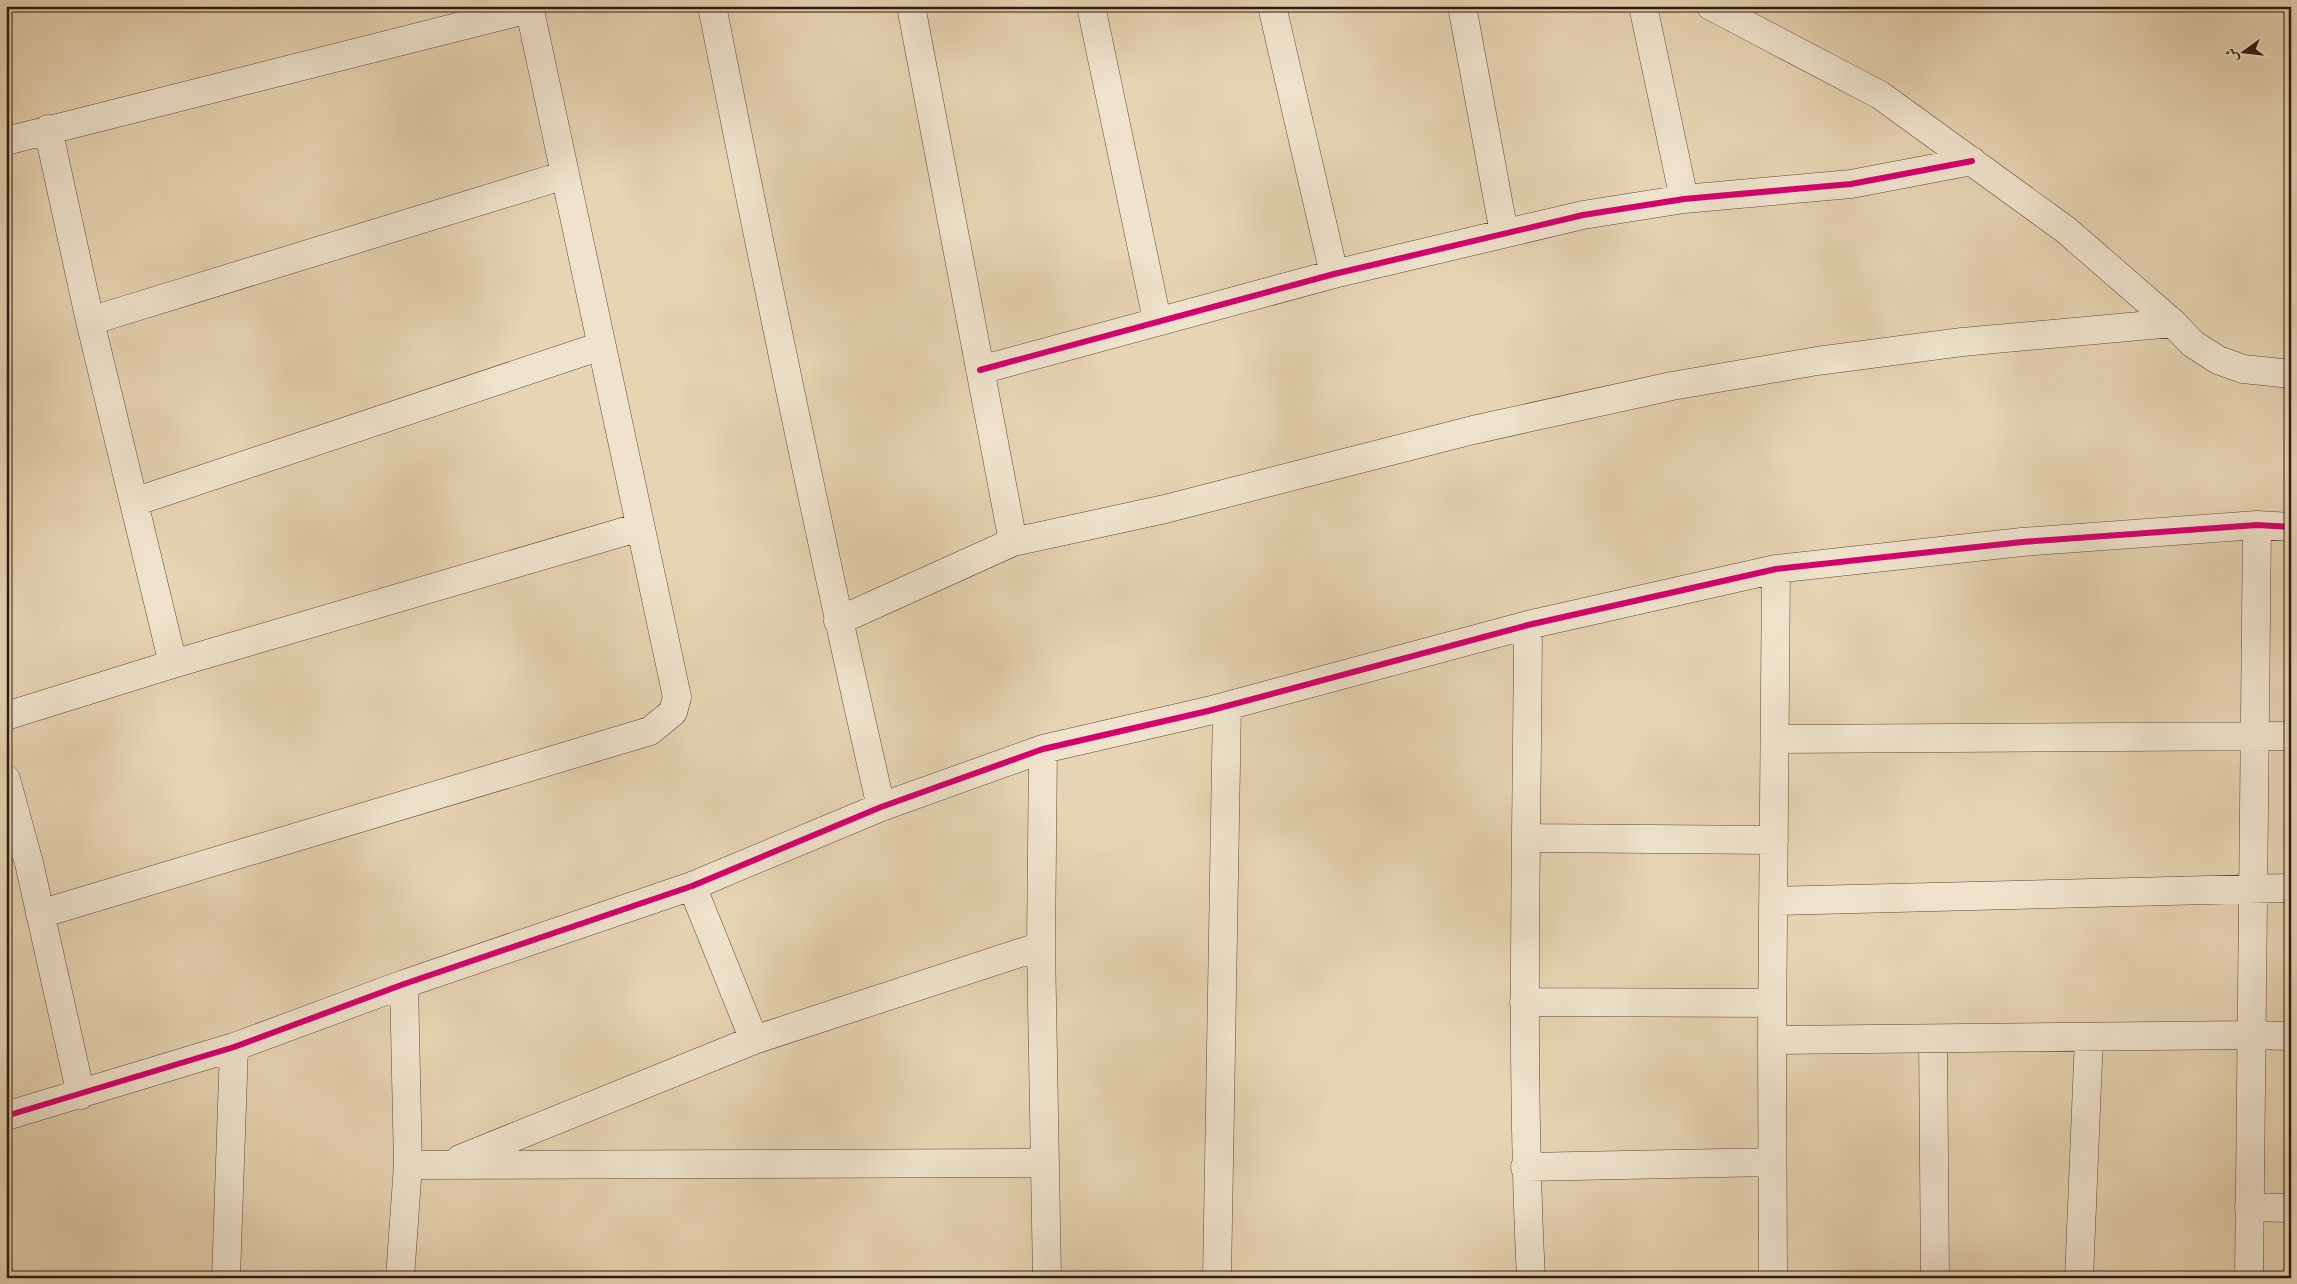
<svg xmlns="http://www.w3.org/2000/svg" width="2297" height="1284" font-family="'Sorts Mill Goudy',Amiri,serif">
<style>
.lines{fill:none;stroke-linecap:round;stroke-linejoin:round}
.minor-casing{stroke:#5c4938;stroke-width:29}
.minor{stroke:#efe3cd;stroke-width:28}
.cycleway-casing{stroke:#efe3cd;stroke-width:9}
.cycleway{stroke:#d6006c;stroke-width:6}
</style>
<rect width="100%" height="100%" fill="#e6d4b2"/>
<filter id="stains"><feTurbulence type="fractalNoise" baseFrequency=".004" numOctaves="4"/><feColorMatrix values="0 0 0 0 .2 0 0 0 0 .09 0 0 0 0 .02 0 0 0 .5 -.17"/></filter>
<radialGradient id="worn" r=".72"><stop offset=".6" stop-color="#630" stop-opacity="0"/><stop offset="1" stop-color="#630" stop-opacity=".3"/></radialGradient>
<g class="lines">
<g class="minor-casing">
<path id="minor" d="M712 6C765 274 820 541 881 807
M911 6 1013 542
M1091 6 1157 320
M1272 6 1334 274
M1462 6 1504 233
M1643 6 1684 199
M1711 6 1880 95 2066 230 2173 323 2193 344 2218 360 2243 369 2291 374
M48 129 90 321 173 664
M6 141 529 9
M90 321 565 175
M980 370 1334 274 1583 215 1684 199 1851 184 1972 161
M134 502 601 346
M838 621 1013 542 1165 509 1473 430 1672 386 1817 361 1962 342 2173 323
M1528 625C1527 843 1520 1060 1531 1278
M6 716 173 664 640 527
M1775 739 2291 736
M1043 749 1041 946 1047 1278
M6 779 29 863 81 1095
M1527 838 1774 840
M692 886 754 1040
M1773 901 2291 888
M40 914 650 731 673 712 677 697 529 6
M1524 1002 1772 1003
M1933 1039 1935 1278
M1772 1040 2251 1035 2291 1036
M6 1116 234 1047 404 984 692 886 881 807 1043 749 1208 711 1528 625 1776 569 2022 542 2257 525 2291 527
M460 1159 754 1040 1041 946
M408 1165 1044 1163
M1525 1167 1772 1162
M2249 1207 2291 1208
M226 1278 234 1047
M400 1278 408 1165 404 984
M1217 1278 1227 706
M1773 1278 1772 1040 1776 569
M2079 1278 2089 1037
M2249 1278 2257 525"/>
</g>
<use href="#minor" class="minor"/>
<g class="cycleway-casing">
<path id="cycleway" d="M980 370 1334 274 1583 215 1684 199 1851 184 1972 161
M6 1116 234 1047 404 984 692 886 881 807 1043 749 1208 711 1528 625 1776 569 2022 542 2257 525 2291 527"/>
</g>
<use href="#cycleway" class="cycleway"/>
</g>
<rect width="2297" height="1284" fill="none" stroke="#e6d4b2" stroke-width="25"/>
<rect x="8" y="8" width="2282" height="1269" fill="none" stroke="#2e1b10" stroke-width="2.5"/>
<rect x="12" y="12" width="2272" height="1259" fill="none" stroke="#2e1b10"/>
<g transform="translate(2244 52) rotate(255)" stroke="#efe3cd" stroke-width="4" paint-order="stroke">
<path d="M0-4L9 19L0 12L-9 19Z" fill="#2e1b10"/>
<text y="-8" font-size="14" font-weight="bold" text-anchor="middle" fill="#2e1b10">ش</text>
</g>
<rect width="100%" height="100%" filter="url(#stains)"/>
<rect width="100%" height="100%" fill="url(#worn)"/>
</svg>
